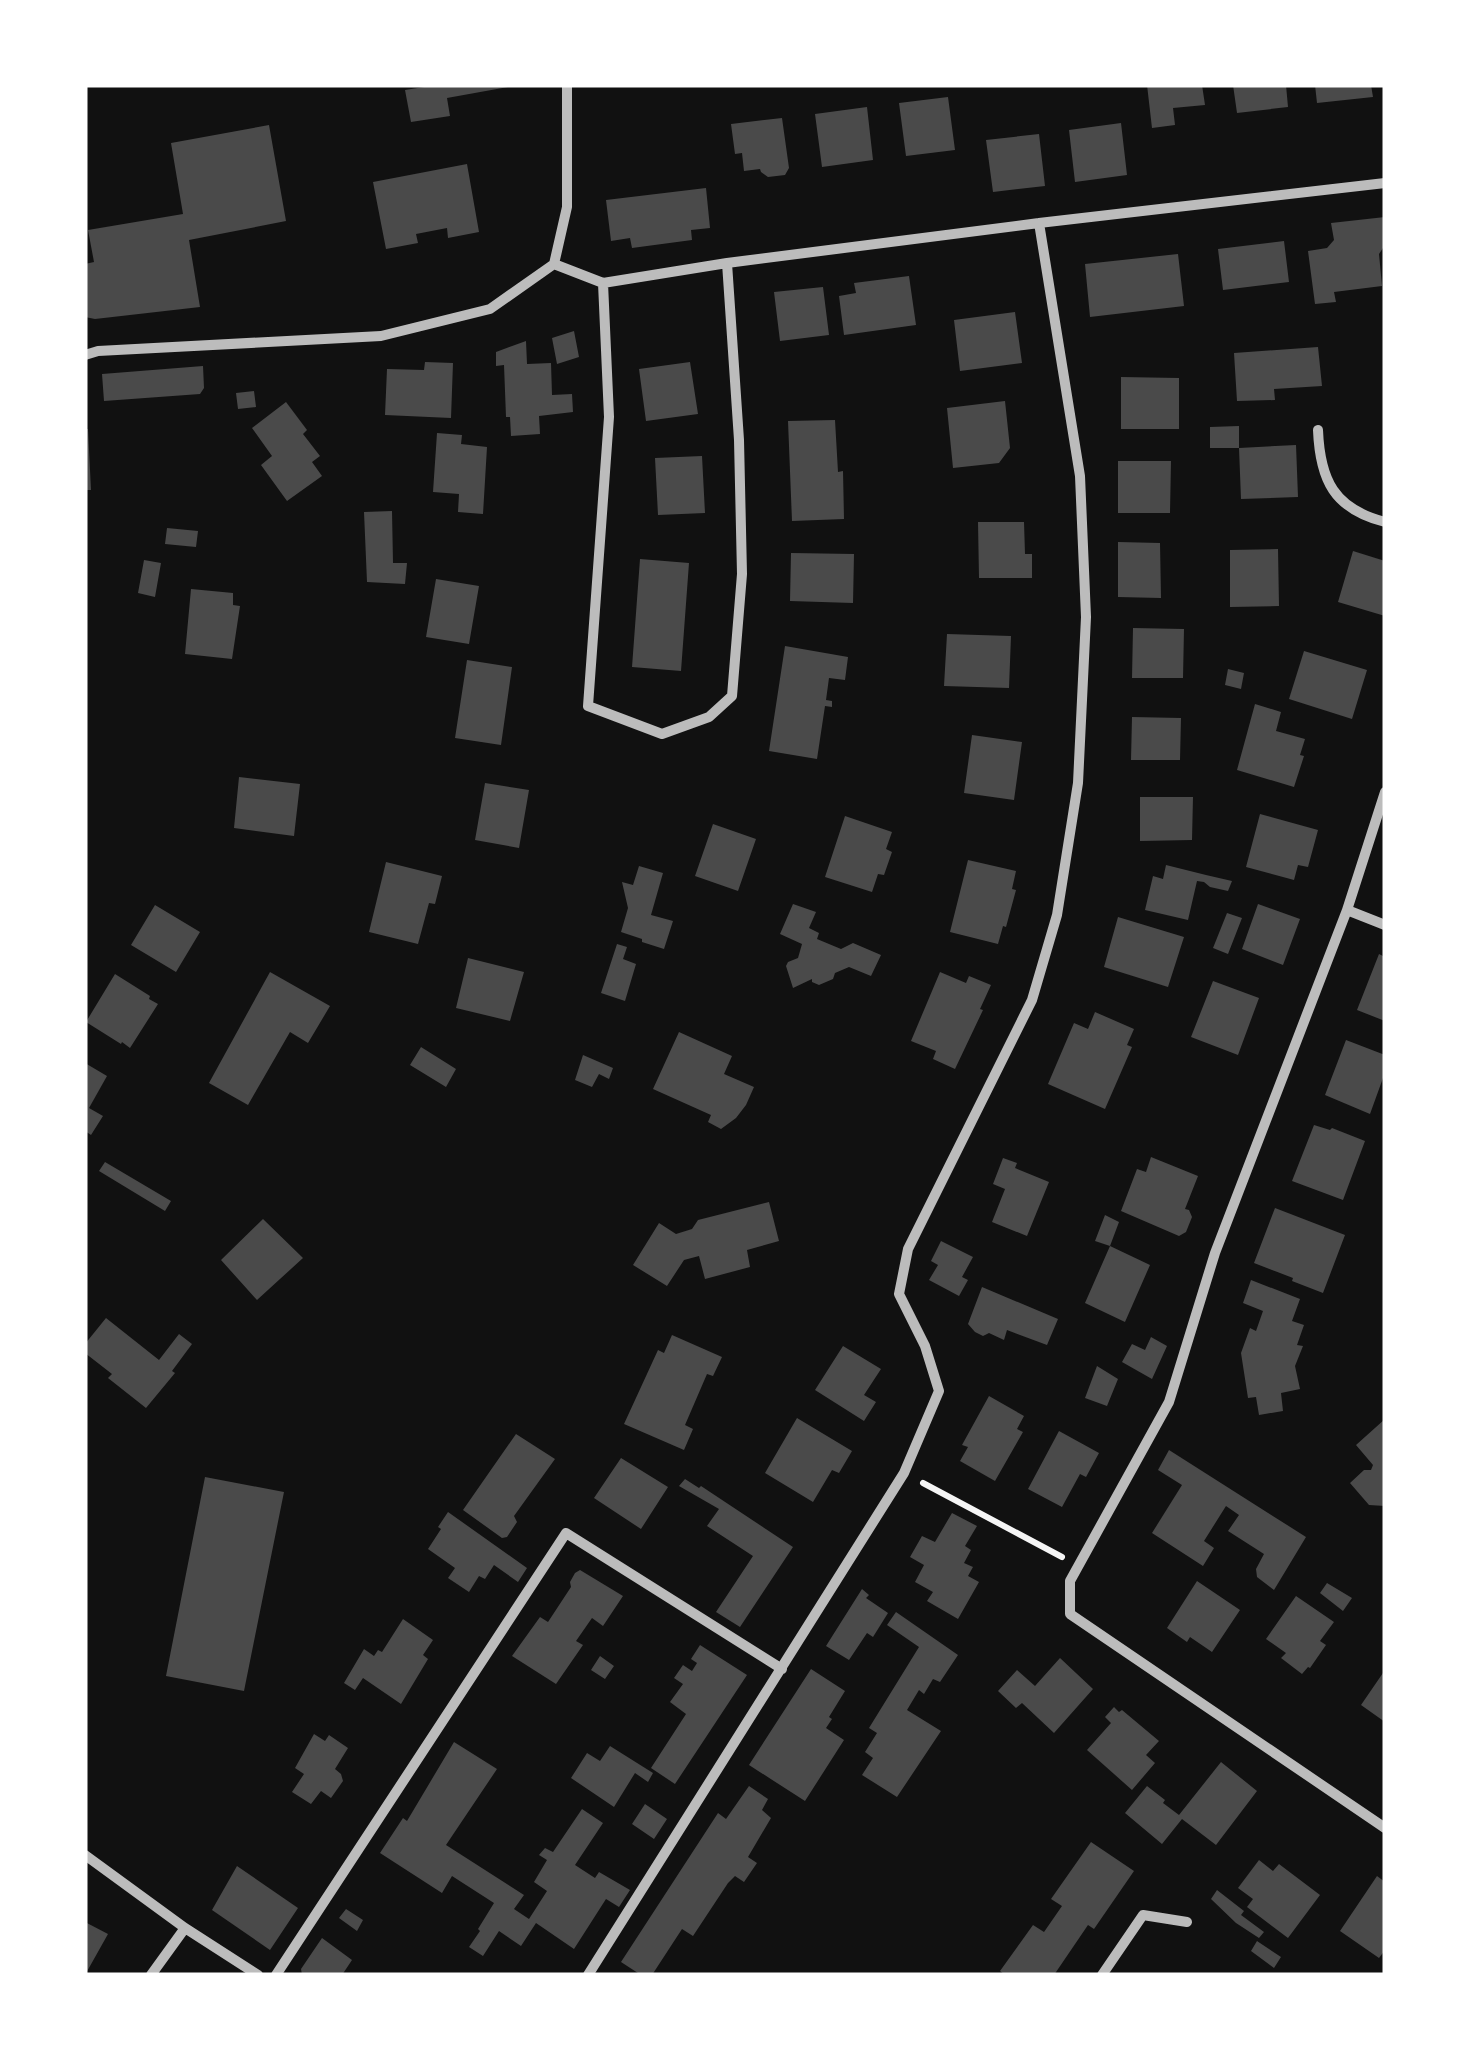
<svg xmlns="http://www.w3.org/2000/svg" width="1470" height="2060" font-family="'Open Sans',sans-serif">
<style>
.building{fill:#4a4a4a}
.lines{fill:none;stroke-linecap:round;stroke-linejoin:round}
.path{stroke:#f5f5f5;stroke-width:6}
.minor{stroke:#bcbcbc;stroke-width:10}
</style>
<rect width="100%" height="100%" fill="#111"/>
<path class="building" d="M423 85H508V87L447 98 450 116 411 122 405 90 424 87Z
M1147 85H1202L1205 105 1173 108 1175 125 1152 128Z
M1233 85H1286L1288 107 1237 113Z
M1315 85H1371L1373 97 1317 103Z
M948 97 955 150 906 156 899 103Z
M867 107 873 160 822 167 815 114Z
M782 118 789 168 785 175 768 177 761 172 760 169 744 171 742 153 735 154 731 124Z
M1121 123 1127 175 1075 182 1069 130Z
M269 125 286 221 189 240 200 307 95 319 85 317V264L94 262 88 230 183 214 171 143Z
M1039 134 1045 186 993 192 986 140Z
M467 164 479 232 448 238 447 228 416 234 418 243 386 249 373 182Z
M706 188 710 228 691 230 692 240 632 248 630 238 611 241 606 200Z
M1385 217V245L1379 254 1382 286 1334 292 1336 302 1315 304 1308 251 1327 248 1334 240 1331 223Z
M1284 241 1289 282 1223 290 1218 249Z
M1178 254 1184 306 1090 317 1085 264Z
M909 276 916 325 844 335 839 296 856 293 854 283Z
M823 287 829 335 780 341 774 292Z
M1015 312 1022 363 960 371 954 320Z
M574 331 579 357 557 364 552 338Z
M526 341 527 364 551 363 552 395 572 394 573 412 539 416 540 434 511 436 510 417H506L504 365 496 366V352Z
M1318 347 1322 386 1274 389 1275 400 1237 401 1234 353Z
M425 362 453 363 451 418 385 415 387 369 424 370Z
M690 362 698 414 646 421 639 369Z
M203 366 204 388 200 394 104 401 102 374Z
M1121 377 1179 378V429H1121Z
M254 391 256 407 238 409 236 393Z
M1005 401 1010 448 999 463 953 468 947 408Z
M286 402 307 430 303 434 320 456 312 462 322 476 287 501 261 465 272 456 252 428Z
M835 420 838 472 843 471 844 519 792 521 788 421Z
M1239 426V448H1210V427Z
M85 429H88L91 490H85Z
M437 433 462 435 461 444 487 447 483 514 458 512 459 494 433 492Z
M1296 445 1298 497 1241 499 1239 448Z
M702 456 705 513 658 515 655 458Z
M1118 461H1171L1170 513H1118Z
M392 511 393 563H407L405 584 367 582 364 512Z
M978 522H1024L1025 554H1032V578H979Z
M167 528 198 531 196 547 165 544Z
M1118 542 1160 543 1161 598 1118 597Z
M1278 549 1279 606 1230 607V550Z
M1353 551 1385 561V616L1338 602Z
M791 553 854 554 853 603 790 601Z
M640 559 689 563 681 671 632 667Z
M144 560 161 563 155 597 138 593Z
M436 579 479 586 469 644 426 637Z
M191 589 233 593V605L240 606 232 659 185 654Z
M1133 628 1184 629 1183 678H1132Z
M947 634 1011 636 1009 688 944 686Z
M785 646 848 657 845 680 829 678 826 700 832 701V707L825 706 817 759 769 751Z
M1304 651 1367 670 1352 719 1289 699Z
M467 660 512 667 501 745 455 738Z
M1228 669 1244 673 1241 689 1225 685Z
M1255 704 1281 712 1276 731 1305 739 1300 755 1304 756 1294 787 1237 770Z
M1132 717 1181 718 1180 760H1131Z
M972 735 1022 742 1014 800 964 793Z
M239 777 300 784 294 836 234 828Z
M485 783 529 790 519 848 475 840Z
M1140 797H1193L1192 840 1140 841Z
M1260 814 1318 830 1308 867 1298 865 1294 880 1246 867Z
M845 816 892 832 886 849 892 852 884 875 878 874 872 892 825 877Z
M713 824 756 839 738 891 695 876Z
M968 860 1016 871 1012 889 1016 890 1006 927 1003 926 998 944 950 932Z
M386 862 442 876 435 904 429 903 418 944 369 932Z
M1166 865 1206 875 1232 881 1228 891 1210 887 1204 882 1197 881 1188 920 1145 910 1153 876 1163 879Z
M639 866 663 873 651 915 673 921 664 949 642 942V939L621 932 628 908 622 882 633 885Z
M793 904 816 912 809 928 819 933 817 939 841 949 853 943 881 955 871 976 849 967 835 973 833 979 819 985 812 982V979L793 988 786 966 788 962 798 958 802 944 780 934Z
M1258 904 1300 919 1283 965 1242 949Z
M155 905 200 932 176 972 131 945Z
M1227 913 1242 918 1228 954 1213 948Z
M1118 917 1184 937 1168 987 1104 967Z
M617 944 627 947 623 959 636 964 625 1001 601 993Z
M1379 954 1385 957V1021L1357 1010Z
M468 958 524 972 510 1021 456 1008Z
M270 972 330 1006 308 1043 290 1032 248 1105 209 1083Z
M940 972 966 983 969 976 991 985 980 1009 983 1010 955 1069 933 1059 936 1051 911 1041Z
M115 974 150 996 149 999 158 1004 130 1048 122 1042 121 1044 86 1022Z
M1213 981 1259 998 1238 1055 1191 1037Z
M1095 1012 1134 1029 1127 1045 1132 1047 1105 1109 1048 1084 1074 1023 1088 1029Z
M679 1032 732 1056 724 1074 754 1087 746 1105 736 1118 721 1129 708 1122 711 1115 653 1089Z
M1346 1040 1385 1055V1078H1383L1370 1114 1325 1095Z
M421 1047 456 1069 446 1087 410 1065Z
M583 1055 613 1068 609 1079 599 1074 592 1087 575 1080Z
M85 1063 107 1076 89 1108 103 1116 91 1135 85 1131Z
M1314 1125 1330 1130 1332 1128 1365 1141 1343 1200 1292 1181Z
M1151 1157 1198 1176 1185 1209 1189 1210 1192 1217 1186 1232 1179 1236 1121 1211 1137 1169 1146 1172Z
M1003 1158 1017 1163 1015 1168 1049 1182 1027 1236 992 1222 1005 1189 993 1184Z
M105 1162 171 1201 165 1211 99 1171Z
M769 1202 779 1241 747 1250 750 1267 705 1279 699 1256 684 1260 667 1286 633 1265 659 1223 676 1234 692 1229 698 1220Z
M1275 1208 1345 1235 1323 1293 1292 1281 1293 1278 1254 1263Z
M1105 1215 1119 1222 1110 1246 1095 1241Z
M263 1219 303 1258 257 1300 221 1260Z
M941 1241 973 1257 962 1277 968 1280 959 1296 929 1280 938 1265 931 1261Z
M1110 1246 1150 1265 1125 1322 1085 1303Z
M1251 1280 1300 1299 1292 1321 1304 1325 1297 1345 1303 1346 1295 1366 1300 1389 1281 1393 1283 1411 1259 1415 1256 1397 1248 1398 1241 1353 1250 1328 1256 1331 1263 1311 1243 1303Z
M982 1287 1058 1319 1047 1345 1007 1330 1004 1340 989 1333 983 1336 975 1332 968 1324Z
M106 1318 159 1360 179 1334 192 1344 172 1371 175 1373 146 1408 108 1378 112 1374 85 1353V1344Z
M672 1335 722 1357 713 1376 707 1374 685 1425 693 1429 684 1450 624 1424 658 1350 664 1353Z
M1151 1337 1167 1346 1152 1379 1122 1362 1132 1344 1145 1350Z
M843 1346 881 1369 864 1395 876 1402 864 1421 815 1390Z
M1097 1366 1118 1379 1107 1406 1085 1398Z
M989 1396 1024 1416 1017 1429 1023 1432 995 1481 960 1461 968 1447 962 1445Z
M797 1418 852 1451 839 1473 832 1470 813 1502 765 1473Z
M1385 1419V1506L1369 1505 1350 1483 1364 1470H1371L1373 1465 1356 1445Z
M1059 1431 1099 1453 1086 1477 1080 1474 1062 1507 1028 1489Z
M516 1434 555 1459 514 1516 517 1522 507 1537 502 1538 463 1510Z
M1169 1450 1306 1537 1274 1590 1257 1577 1256 1569 1264 1554 1228 1531 1239 1515 1226 1506 1204 1541 1214 1548 1203 1566 1152 1533 1182 1485 1158 1470Z
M621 1458 668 1487 641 1529 594 1498Z
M205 1477 284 1492 244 1691 166 1676Z
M685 1479 699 1488 701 1486 793 1547 740 1627 716 1612 753 1556 707 1526 719 1509 679 1486Z
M448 1512 527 1568 518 1582 494 1565 485 1579 479 1576 469 1592 448 1578 455 1568 428 1549 441 1529 438 1527Z
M952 1513 977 1526 965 1546 971 1550 964 1563 973 1567 968 1576 979 1582 958 1619 927 1601 933 1592 915 1582 924 1565 910 1557 922 1536 935 1542Z
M580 1570 623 1596 603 1626 592 1618 576 1641 583 1645 556 1684 512 1656 540 1617 548 1622 571 1587 570 1582 575 1573Z
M1197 1581 1240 1610 1212 1652 1190 1637 1187 1642 1167 1628Z
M1327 1583 1352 1598 1343 1611 1320 1593Z
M862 1589 869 1595 866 1598 888 1613 873 1637 867 1633 849 1660 826 1646Z
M1296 1596 1334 1622 1320 1641 1326 1645 1310 1668 1308 1667 1302 1674 1281 1658 1286 1653 1266 1639Z
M896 1612 958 1655 940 1682 933 1679 924 1694 919 1690 907 1710 941 1731 897 1797 862 1775 873 1758 865 1752 877 1733 869 1728 919 1647 887 1625Z
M403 1619 433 1640 423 1655 428 1659 401 1704 363 1678 355 1690 344 1683 364 1649 374 1656 378 1650 382 1652Z
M700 1645 747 1675 675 1784 651 1768 686 1714 670 1702 683 1684 674 1678 683 1665 692 1671 697 1663 691 1659Z
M600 1656 614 1666 605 1679 591 1670Z
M1060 1658 1093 1689 1054 1733 1022 1703 1016 1708 998 1691 1017 1670 1035 1686Z
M811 1669 845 1691 829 1717 832 1719 826 1728 844 1740 805 1801 749 1765Z
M1385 1670V1722L1361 1705Z
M1114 1707 1119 1712 1122 1710 1159 1741 1146 1755 1155 1763 1132 1790 1087 1750 1111 1723 1105 1717Z
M314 1734 325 1741 329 1735 348 1748 335 1769 341 1774 343 1781 331 1798 321 1791 311 1804 292 1792 304 1774 295 1768Z
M454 1742 497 1769 446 1845 524 1895 514 1909 529 1919 547 1891 534 1882 547 1860 539 1855 545 1848 553 1852 582 1809 603 1823 575 1865 595 1878 599 1872 630 1890 619 1907 606 1899 574 1949 536 1923 521 1946 499 1931 483 1956 469 1947 480 1931 478 1929 494 1903 452 1876 442 1893 380 1853 403 1818 407 1821Z
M610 1746 653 1773 648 1782 635 1773 614 1807 571 1778 587 1753 600 1761Z
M1221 1762 1257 1791 1216 1845 1182 1819 1162 1844 1125 1813 1147 1786 1165 1800 1163 1803 1179 1815Z
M749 1786 768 1799 762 1810 771 1818 748 1857 757 1863 744 1882 735 1876 728 1883 693 1936 682 1929 652 1975H641L621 1962 718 1813 726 1819Z
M645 1804 667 1819 654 1839 632 1824Z
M1091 1842 1134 1871 1094 1929 1088 1925 1054 1975H1005L1000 1971 1033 1925 1044 1932 1062 1906 1051 1899Z
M1259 1860 1273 1871 1279 1864 1320 1895 1288 1938 1247 1907 1253 1899 1238 1888Z
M237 1866 298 1908 270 1950 212 1910Z
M1377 1876 1385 1882V1950L1379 1958 1340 1931Z
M1217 1890 1244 1911 1241 1915 1264 1932 1259 1938 1236 1923 1211 1899Z
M346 1909 363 1920 357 1931 339 1918Z
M85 1922 108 1934 85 1975Z
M322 1938 352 1960 342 1975H302L301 1969Z
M1257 1941 1281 1957 1274 1968 1251 1951Z"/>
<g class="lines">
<path class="path" d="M923 1483 1062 1557"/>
<path class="minor" d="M554 264 567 207V85
M603 283 609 417 588 706 662 734 709 717 732 696 742 574 739 440 727 263
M85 355 98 351 381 336 490 309 554 264 603 283 727 263 1039 223 1385 183
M1318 430C1320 480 1334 509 1385 522
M1385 792 1347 910 1215 1253 1169 1402 1070 1581V1614L1385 1828
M1347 910 1385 925
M85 1855 185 1928 258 1975
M151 1975 185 1928
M276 1975 566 1533 782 1669
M588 1975 904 1473 939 1391 925 1346 899 1294 908 1249 1032 1000 1057 915 1078 783 1086 617 1080 476 1039 223
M1102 1975 1143 1915 1187 1922"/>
</g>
<rect width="1470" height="2060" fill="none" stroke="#ffffff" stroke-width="175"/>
</svg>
